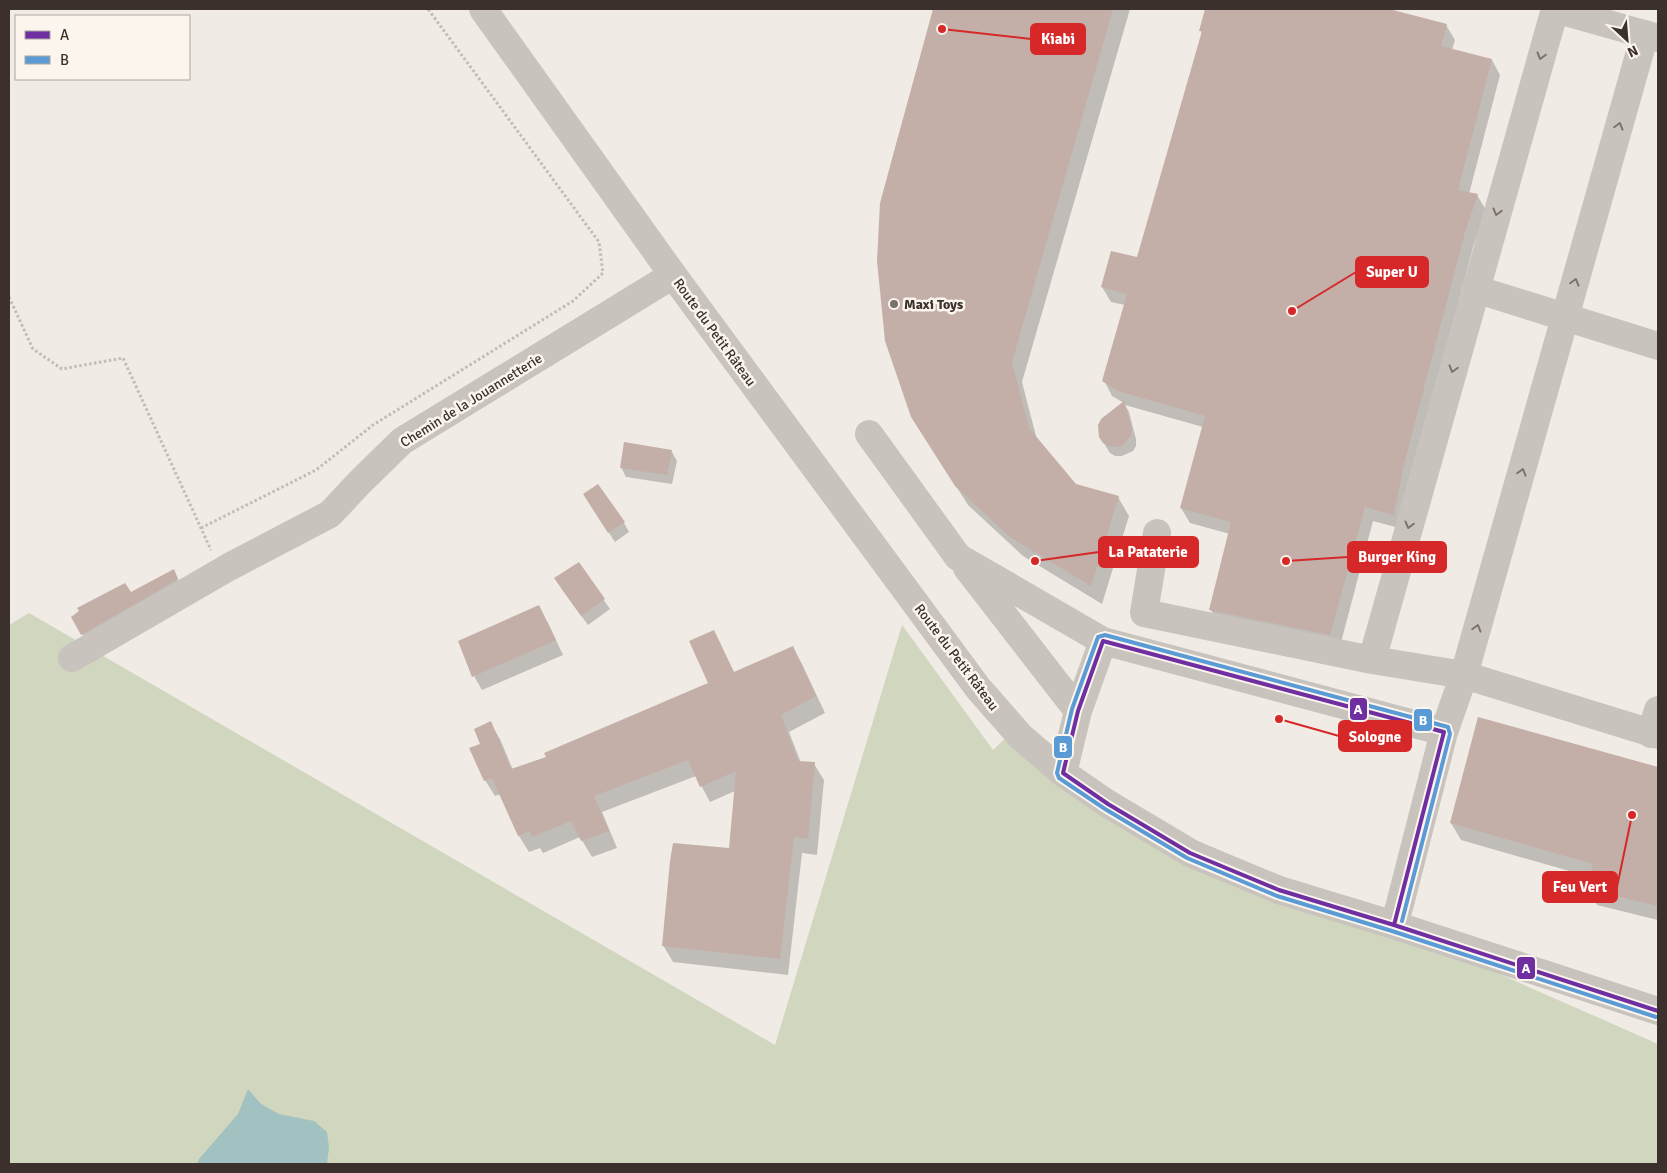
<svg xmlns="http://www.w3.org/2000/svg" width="1667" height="1173" font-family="Signika,sans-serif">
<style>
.green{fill:#d1d6bf}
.water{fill:#a1c2c1}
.shadow{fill:#0003}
.building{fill:#c3afa7}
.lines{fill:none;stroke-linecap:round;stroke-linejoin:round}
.path{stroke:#c2bbb6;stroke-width:3;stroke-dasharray:2.5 2.5;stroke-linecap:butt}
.minor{stroke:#c9c3be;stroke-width:28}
.bus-1-casing{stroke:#fbf5ee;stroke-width:8}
.bus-2-casing{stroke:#fbf5ee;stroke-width:8}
.bus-1{stroke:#6f2fa0;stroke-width:4}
.bus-2{stroke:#5a9bd5;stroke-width:4}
.oneway{stroke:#7b726d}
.poi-dot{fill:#7a716c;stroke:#fbf5ee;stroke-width:2}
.labels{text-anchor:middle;stroke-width:5;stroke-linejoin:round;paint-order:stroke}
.poi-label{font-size:14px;font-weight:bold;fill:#3b302b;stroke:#fbf5ee;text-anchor:start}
.street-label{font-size:14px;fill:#3b302b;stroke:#fbf5ee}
.leader{fill:none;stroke:#d62828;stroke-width:2}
.callout-dot{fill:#d62828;stroke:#fbf5ee;stroke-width:2}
.callout{fill:#d62828;stroke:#d62828;stroke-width:2}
.callout-label{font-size:15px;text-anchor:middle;font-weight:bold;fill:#fff}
.line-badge{stroke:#fbf5ee;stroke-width:2}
.badge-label{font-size:14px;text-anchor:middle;font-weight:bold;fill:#fff}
</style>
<rect width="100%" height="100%" fill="#f0ebe5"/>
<path class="green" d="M29 613 775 1045 902 625 993 750 1013 731 1200 842 1658 1044V1164H9V625Z"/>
<path class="water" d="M248 1089 261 1104 279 1114 314 1121 327 1132 329 1147 327 1164H197L199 1159 238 1114Z"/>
<path class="shadow" d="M934 9H1130L1022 382 1037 440 1075 486 1118 497 1129 516 1102 604 1023 556 968 505 924 436 881 203 897 141Z
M1207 9H1384L1446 25 1455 40 1452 50 1492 60 1500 75 1469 194 1477 195 1486 210 1473 247 1411 484 1403 529 1373 521 1339 650 1219 625 1211 610 1230 534 1190 523 1181 508 1203 427 1125 405 1129 412 1136 439V446L1133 451 1122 456H1115L1110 453 1100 437 1124 403 1112 396 1104 380 1125 305 1111 302 1102 287 1138 259 1202 34 1200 30Z
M672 452 677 461 672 484 626 477 621 467Z
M590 504 624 523 629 532 615 542Z
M578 564 610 609 588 625 561 588Z
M178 579 182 588 87 642 72 617 130 594Z
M547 621 563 655 482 690 474 676Z
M713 632 734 673 793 648 802 664 825 713 789 732 801 763 814 764 824 780 817 855 802 853 788 975 673 962 663 945 730 849 735 791 710 802 696 776 602 812 617 848 592 857 580 837 543 853 540 848 529 852 519 836 501 794 495 796 485 780 481 745 490 723 500 739 513 770 547 758 710 683Z
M1479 718 1658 768V920L1597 905 1587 888 1590 877 1461 840 1451 823Z"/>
<path class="building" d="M933 9H1113L1012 362 1029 428 1076 484 1119 496 1091 586 1010 537 955 486 911 417 885 341 877 261 880 203Z
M1205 9H1389L1447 24 1441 46 1492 59 1458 190 1478 194 1465 232 1403 468 1394 515 1365 507 1330 635 1209 610 1231 522 1180 508 1205 416 1118 391 1102 381 1127 294 1101 287 1111 251 1137 257 1202 31H1199Z
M1124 401 1132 429 1131 436 1122 446 1116 447 1109 446 1103 443 1099 437 1098 425 1101 419Z
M624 442 672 450 667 475 620 468Z
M598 484 625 522 608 533 583 494Z
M579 562 605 599 581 616 554 578Z
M174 569 178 579 81 635 71 617 79 611 77 608 125 583 131 592Z
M539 605 556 640 472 677 458 641Z
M714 630 734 672 793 646 816 696 781 715 798 761 815 762 808 839 794 837 780 959 662 946 670 861 673 843 729 848 736 771 700 787 688 760 594 796 609 831 581 841 571 821 532 837 530 831 518 836 492 778 484 781 469 748 480 744 474 729 491 721 511 769 546 757 544 753 708 683 689 641Z
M1478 717 1658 767V906L1586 889 1593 864 1450 823Z"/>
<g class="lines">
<path class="path" d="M9 297 33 349 62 369 123 358 211 550
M201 528 316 470 373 425 573 301 603 273 599 242 428 9"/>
<path class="minor" d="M483 9 673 275 978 688 1021 737 1063 773 1108 804 1190 853 1279 890 1394 925 1658 1011
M1555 9 1658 38
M1475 289 1658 346
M869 434 958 557 1103 641 1444 732
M1157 533 1144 613 1372 660 1464 675 1658 735
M967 568 1078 711
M72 658 229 567 330 514 360 482 402 441 673 275
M1372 660 1555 9
M1651 734 1658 710
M1063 773 1078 711 1103 641
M1394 925 1400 904 1444 732 1464 675 1645 34"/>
<g class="bus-1-casing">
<path id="bus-1" d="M1103 641 1444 732 1394 925 1279 890 1190 853 1108 804 1063 773 1078 711Z
M1394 925 1658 1011"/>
</g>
<g class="bus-2-casing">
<path id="bus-2" d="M1402 921 1450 734 1448 727 1105 635 1098 637 1072 709 1057 773 1059 778 1105 809 1187 858 1277 896 1392 931 1656 1017"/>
</g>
<use href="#bus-1" class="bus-1"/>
<use href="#bus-2" class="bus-2"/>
</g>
<defs><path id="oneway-chevron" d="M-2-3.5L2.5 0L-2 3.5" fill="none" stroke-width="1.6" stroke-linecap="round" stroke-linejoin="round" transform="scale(1.25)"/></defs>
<g class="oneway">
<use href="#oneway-chevron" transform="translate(1541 56) rotate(106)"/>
<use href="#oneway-chevron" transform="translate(1619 126) rotate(-74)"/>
<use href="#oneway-chevron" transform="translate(1497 212) rotate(105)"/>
<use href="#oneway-chevron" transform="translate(1575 282) rotate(-74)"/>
<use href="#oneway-chevron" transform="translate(1453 369) rotate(106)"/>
<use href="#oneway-chevron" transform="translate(1522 472) rotate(-74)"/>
<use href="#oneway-chevron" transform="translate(1409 525) rotate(105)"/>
<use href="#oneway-chevron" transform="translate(1477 628) rotate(-74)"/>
</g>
<circle class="poi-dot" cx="894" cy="304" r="5"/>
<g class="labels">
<g class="poi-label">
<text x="904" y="309">Maxi Toys</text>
</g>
<g class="street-label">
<text transform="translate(715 332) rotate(54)" y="5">Route du Petit Râteau</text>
<text transform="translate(471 400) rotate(-32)" y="5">Chemin de la Jouannetterie</text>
<text transform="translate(957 657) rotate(53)" y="5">Route du Petit Râteau</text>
</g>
</g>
<path class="leader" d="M942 29L1031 39M1292 311L1356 272M1035 561L1099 552M1286 561L1348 557M1279 719L1339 736M1632 815L1617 887"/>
<g class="callout-dot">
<circle cx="942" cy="29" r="5"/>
<circle cx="1292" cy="311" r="5"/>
<circle cx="1035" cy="561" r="5"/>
<circle cx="1286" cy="561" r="5"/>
<circle cx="1279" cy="719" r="5"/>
<circle cx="1632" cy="815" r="5"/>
</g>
<g class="callout">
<rect x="1031" y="24" width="54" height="30" rx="5"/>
<rect x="1356" y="257" width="72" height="30" rx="5"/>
<rect x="1099" y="537" width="99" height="30" rx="5"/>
<rect x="1348" y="542" width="98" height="30" rx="5"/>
<rect x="1339" y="721" width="72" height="30" rx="5"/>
<rect x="1543" y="872" width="74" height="30" rx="5"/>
</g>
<g class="callout-label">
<text x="1058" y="44">Kiabi</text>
<text x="1392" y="277">Super U</text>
<text x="1148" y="557">La Pataterie</text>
<text x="1397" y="562">Burger King</text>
<text x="1375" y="742">Sologne</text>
<text x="1580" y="892">Feu Vert</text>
</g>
<g class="line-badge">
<rect x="1349" y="697" width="19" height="24" rx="5" fill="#6f2fa0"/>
<rect x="1413" y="708" width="20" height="24" rx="5" fill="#5a9bd5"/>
<rect x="1053" y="735" width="20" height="24" rx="5" fill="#5a9bd5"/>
<rect x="1516" y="956" width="20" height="24" rx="5" fill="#6f2fa0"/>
</g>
<g class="badge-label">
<text x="1358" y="714">A</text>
<text x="1423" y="725">B</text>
<text x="1063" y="752">B</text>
<text x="1526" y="973">A</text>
</g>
<rect width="1667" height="1173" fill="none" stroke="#3b302b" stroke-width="20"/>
<rect x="15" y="15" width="175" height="65" fill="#fbf5ee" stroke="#aea6a0"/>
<rect x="25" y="31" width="25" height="8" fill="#6f2fa0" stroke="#aea6a0"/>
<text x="60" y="40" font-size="15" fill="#3b302b">A</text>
<rect x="25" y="56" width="25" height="8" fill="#5a9bd5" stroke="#aea6a0"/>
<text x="60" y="65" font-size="15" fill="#3b302b">B</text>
<g transform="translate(1627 40) rotate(154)" stroke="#fbf5ee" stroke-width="4" paint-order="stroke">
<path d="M0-4L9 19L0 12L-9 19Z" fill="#3b302b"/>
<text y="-8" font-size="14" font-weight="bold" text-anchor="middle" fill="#3b302b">N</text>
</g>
</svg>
